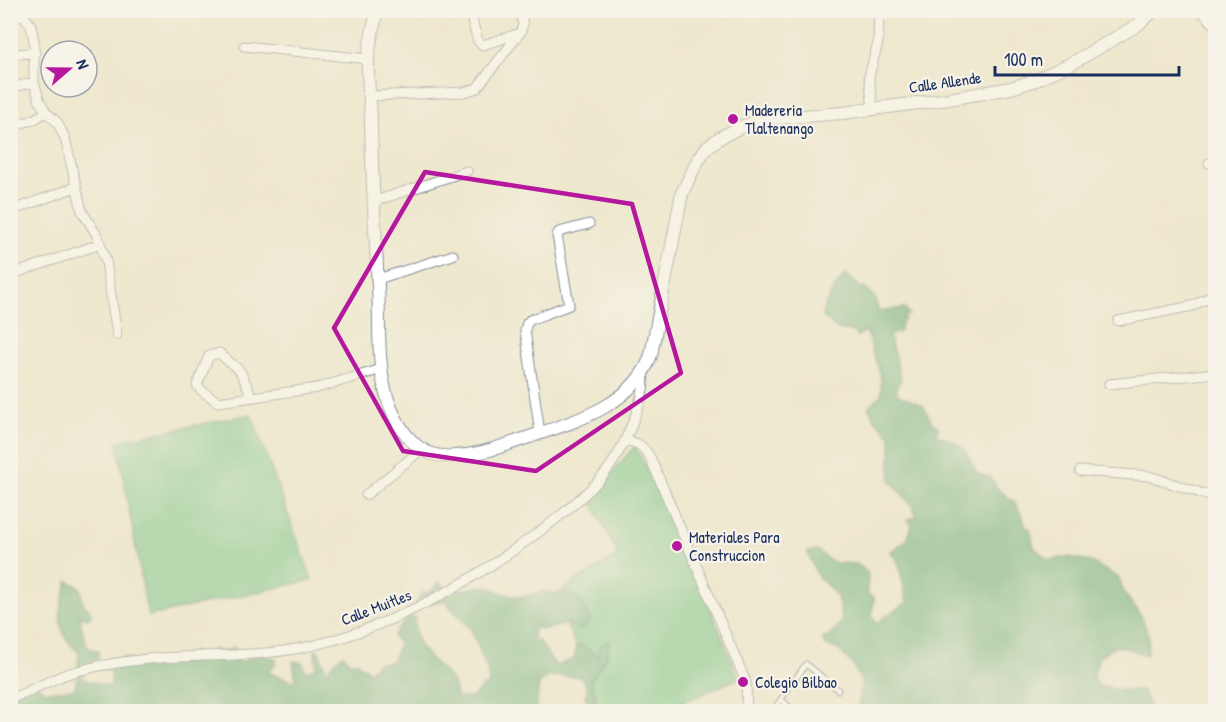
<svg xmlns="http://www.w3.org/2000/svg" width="1226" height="722" font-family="'Patrick Hand',sans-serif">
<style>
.green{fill:#75c88b;stroke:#487c74;stroke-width:1.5}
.forest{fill:#60ac77;stroke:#3e6e6a;stroke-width:1.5}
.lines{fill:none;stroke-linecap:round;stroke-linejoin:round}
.service-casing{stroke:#848c96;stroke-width:7}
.minor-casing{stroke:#848c96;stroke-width:11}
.tertiary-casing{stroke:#848c96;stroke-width:14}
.service{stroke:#fff;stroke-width:4.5}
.minor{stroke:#fff;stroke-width:9}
.tertiary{stroke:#fff;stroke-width:12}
.marked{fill:none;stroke:#b5179e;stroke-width:4.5;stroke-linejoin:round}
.poi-dot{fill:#b5179e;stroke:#f7f3e8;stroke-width:2}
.labels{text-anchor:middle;stroke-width:4.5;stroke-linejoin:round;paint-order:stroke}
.street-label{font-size:16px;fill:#1b2f5e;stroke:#f7f3e8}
.poi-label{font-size:16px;fill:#1b2f5e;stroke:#f7f3e8;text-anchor:start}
</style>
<rect width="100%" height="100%" fill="#f7f3e8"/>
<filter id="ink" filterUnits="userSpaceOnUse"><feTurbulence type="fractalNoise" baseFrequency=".0167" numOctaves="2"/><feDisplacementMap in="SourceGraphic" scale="12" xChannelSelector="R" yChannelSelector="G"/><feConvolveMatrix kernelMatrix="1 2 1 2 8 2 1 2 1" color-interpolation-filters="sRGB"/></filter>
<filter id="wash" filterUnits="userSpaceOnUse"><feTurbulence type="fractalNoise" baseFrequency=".008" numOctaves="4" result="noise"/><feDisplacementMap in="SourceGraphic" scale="24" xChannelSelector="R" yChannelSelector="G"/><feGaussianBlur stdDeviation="1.35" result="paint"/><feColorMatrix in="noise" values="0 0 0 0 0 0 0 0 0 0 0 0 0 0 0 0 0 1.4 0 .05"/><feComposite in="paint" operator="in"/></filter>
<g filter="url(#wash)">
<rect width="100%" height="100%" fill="#eee8ce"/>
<path class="green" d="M251 414 312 580 148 616 117 441Z
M635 446 674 521 739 678 662 711H602L555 595 618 555 590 498Z"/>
<path class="forest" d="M846 274 861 288H865L876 299 878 311 905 308 909 315 904 316 905 319 901 322 900 332 889 335 901 379 896 388 898 395 923 405 932 422 939 428 935 435C948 438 961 443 968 455 975 468 973 476 991 477 995 490 1005 493 1014 502 1021 510 1023 519 1027 529L1030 528 1034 547 1048 560 1069 557 1091 562 1119 578 1124 593 1141 616 1149 636 1147 655C1136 653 1127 647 1115 646L1099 657 1093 678 1100 688 1105 686C1115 691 1130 691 1142 690L1152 711H858L859 696 862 684 853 665 839 650 825 645 823 638 829 637 842 621 837 596 817 575 807 552 817 550 829 560 837 563 857 564 868 573 867 593 874 598 872 614 877 624C885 614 897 611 907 602L898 561 890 552 907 540 912 526 908 519 917 516 910 503 890 480 891 437 875 419 868 407 881 395C882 374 879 369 872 351 870 344 869 338 866 331L857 336 852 331 837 329 822 316C825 302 836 284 846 274Z
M68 581 80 587 83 603 92 613 89 619 79 615 87 647 98 651V660L86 664 82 679 111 687V672L101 668 100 664 124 657 140 665 151 661 164 667 173 658 188 656 194 651 201 659 215 649 218 653 235 647 234 661H244L259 653 277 659 275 666 268 670 272 674C280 675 288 681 296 681L293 661 302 662 306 672 316 668 315 651 318 650 328 674 330 666 343 654 349 662H358L359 665 366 668 368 673 378 662 387 663 393 660 399 643 393 637 397 630 409 617 415 618C415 627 415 637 420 646 430 664 458 675 456 698H472L482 687 489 684 487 669 472 631 445 601 422 606 416 605 421 594 432 591 439 582C454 597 467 587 484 586 491 586 496 591 502 593 520 599 527 597 544 591 551 594 554 593 562 592 579 591 583 608 591 620L581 630 568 624 545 629 534 628 533 642 538 640 556 666 574 659 576 647 582 645 598 656 599 647 609 641 607 656 591 680 596 704 585 698 587 687 581 677 550 676 539 684 536 711 11 712 10 696 31 681 45 691 75 689 79 653C54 631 58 610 68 581Z"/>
</g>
<g filter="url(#ink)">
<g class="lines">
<g class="service-casing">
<path id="service" d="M781 699 794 712
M772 712 806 664 838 690"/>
</g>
<g class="minor-casing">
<path id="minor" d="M19 10 31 25 34 41V82L39 99 46 112 57 122 65 138 82 211 98 237 106 261 117 335
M469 10 478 41 483 45 520 33
M1200 10 1216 26
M10 18 22 15
M244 46 368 59
M10 54 35 53
M10 88 34 82
M369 96 464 92 477 88 520 33 523 25 520 10
M873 109 869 76 878 43 879 10
M10 126 33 120 46 112
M1209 163H1216
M372 202 467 171
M10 211 76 187
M10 275 100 244
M378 279 453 255
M1118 321 1192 306 1216 294
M1109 384 1216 373
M252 396 240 371 219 353 209 356 197 385 201 390 218 402 317 388 382 369
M540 433 525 330 527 323 530 320 569 305 557 235 559 232 589 224
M625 441C638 442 643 446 650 457L746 682 747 712
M1080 471 1149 476 1216 498
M366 495 422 449
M10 699C29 692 46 682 64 675 85 668 108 664 130 661 192 652 254 660 315 645 392 626 461 588 525 542 552 523 579 502 601 478 616 461 626 440 634 419 640 403 646 388 643 371"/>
</g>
<g class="tertiary-casing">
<path id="tertiary" d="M377 10C374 27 369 43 368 60 367 81 371 102 371 123 372 178 375 232 378 286 380 320 377 357 385 390 391 413 405 442 427 452 457 466 511 443 541 433 583 419 636 401 651 355L682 193 697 162 707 147 721 137 741 127 765 119 842 113 949 99 1011 88 1036 80 1074 62 1136 26 1155 10"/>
</g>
<use href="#service" class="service"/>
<use href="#minor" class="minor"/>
<use href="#tertiary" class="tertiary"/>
</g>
</g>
<path d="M0 0H1226V722H0ZM425 172 632 204 681 373 536 471 403 451 334 328Z" fill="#eee8ce" fill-opacity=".55" fill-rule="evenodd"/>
<path class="marked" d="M425 172 632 204 681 373 536 471 403 451 334 328Z"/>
<g class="poi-dot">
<circle cx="733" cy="119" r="6"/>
<circle cx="677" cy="546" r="6"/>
<circle cx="743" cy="682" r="6"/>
</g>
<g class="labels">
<g class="street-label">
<text transform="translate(945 82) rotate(-8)" y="6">Calle Allende</text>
<text transform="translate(376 607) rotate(-21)" y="6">Calle Muitles</text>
</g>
<g class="poi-label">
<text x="745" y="116">Madereria<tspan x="745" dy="18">Tlaltenango</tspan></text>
<text x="689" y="543">Materiales Para<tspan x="689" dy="18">Construccion</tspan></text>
<text x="755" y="688">Colegio Bilbao</text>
</g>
</g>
<rect width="1226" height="722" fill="none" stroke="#f7f3e8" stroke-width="36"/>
<g transform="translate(69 69) rotate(70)"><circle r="28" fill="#f7f3e8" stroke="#9fa5b1" stroke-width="1.5"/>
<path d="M0-4.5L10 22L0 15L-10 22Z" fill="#b5179e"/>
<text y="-9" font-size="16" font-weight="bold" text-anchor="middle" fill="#1b2f5e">N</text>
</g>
<path d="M995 66v9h184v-9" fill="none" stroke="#1b2f5e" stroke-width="3"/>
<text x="1004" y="66" font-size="18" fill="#1b2f5e" stroke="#f7f3e8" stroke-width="4.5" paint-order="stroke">100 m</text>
</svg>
